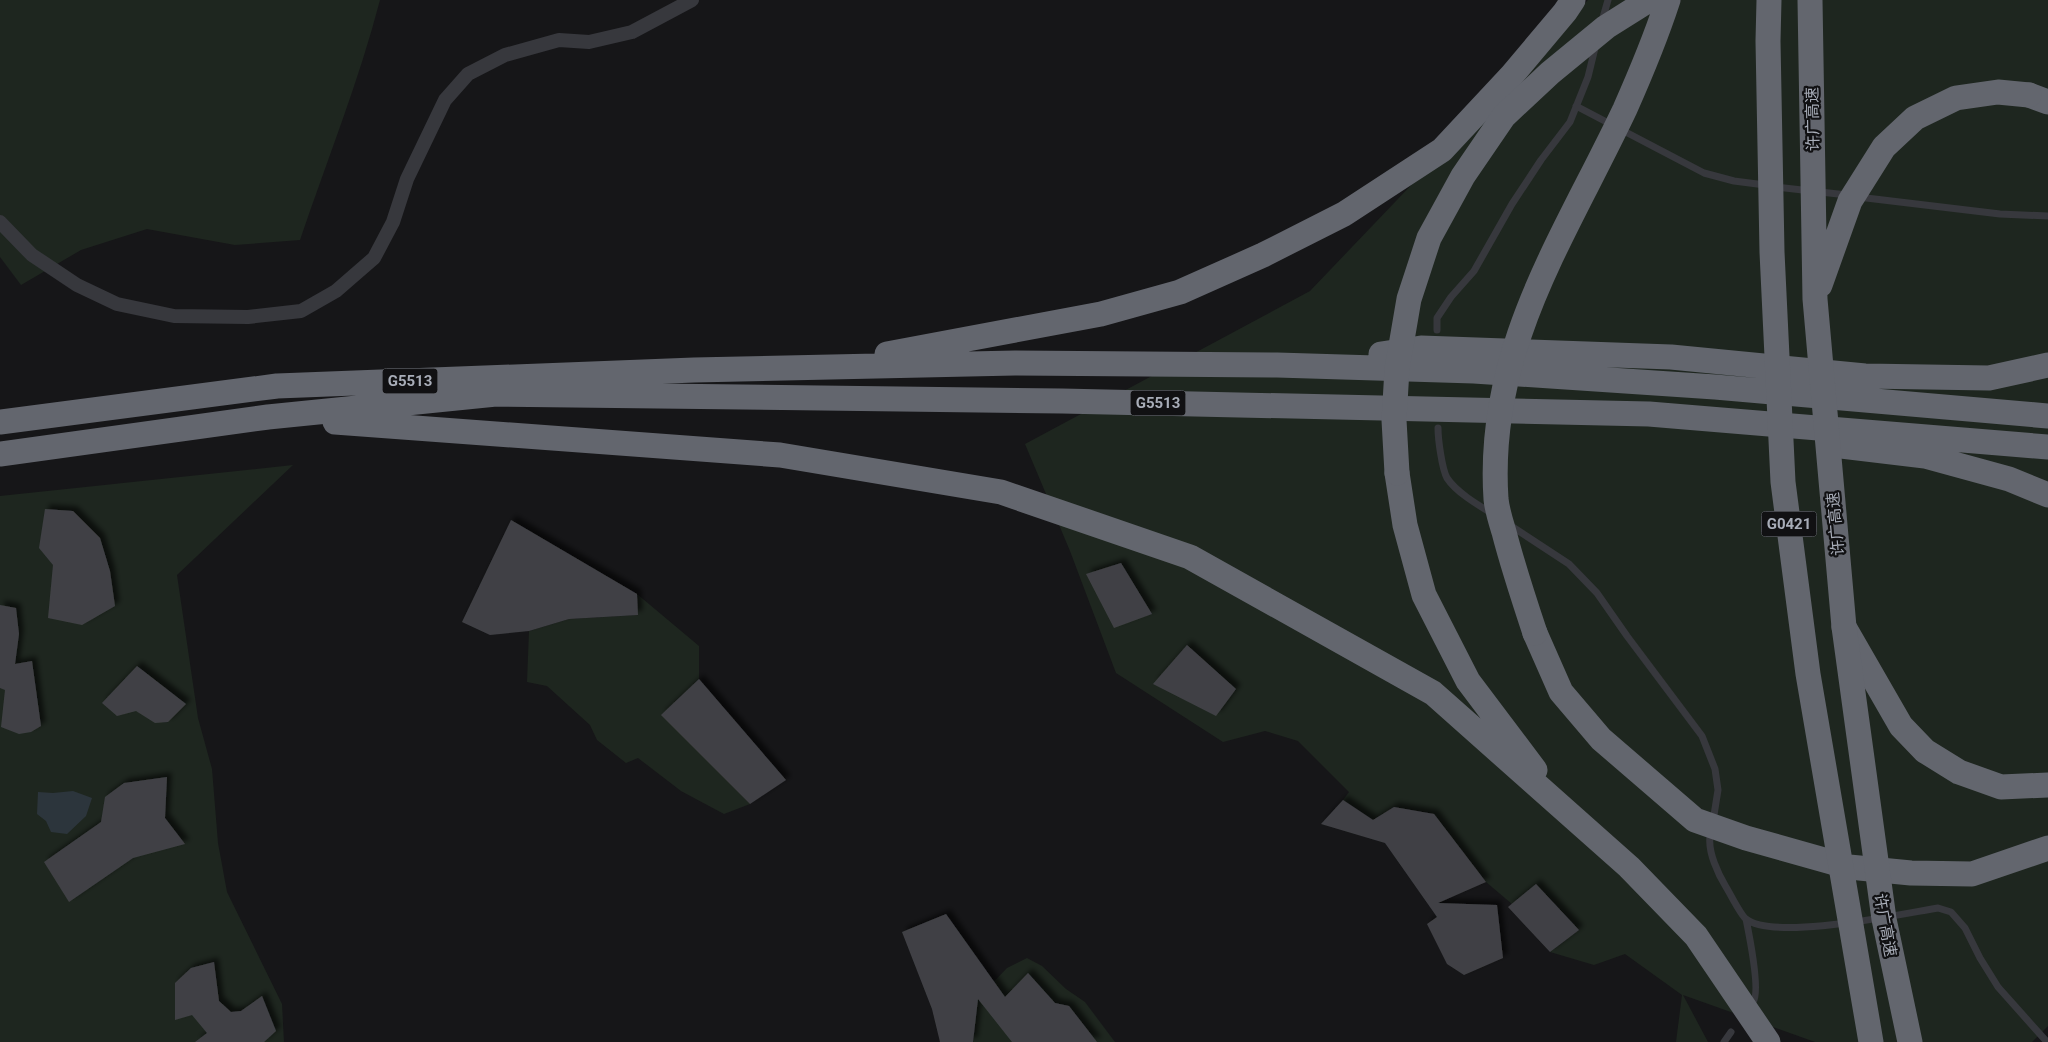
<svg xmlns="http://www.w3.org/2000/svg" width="2048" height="1042" font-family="Roboto,'Noto Sans SC',sans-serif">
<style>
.green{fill:#1e261f}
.water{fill:#2c353c}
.building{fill:#404145;filter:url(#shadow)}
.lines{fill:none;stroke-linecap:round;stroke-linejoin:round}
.service{stroke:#37383d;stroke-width:7}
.minor{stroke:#37383d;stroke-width:14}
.motorway{stroke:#63666e;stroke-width:25}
.motorway-bridge{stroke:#63666e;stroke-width:25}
.labels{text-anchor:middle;stroke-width:4.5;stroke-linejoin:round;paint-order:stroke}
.shield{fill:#111113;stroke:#7b7e86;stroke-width:1}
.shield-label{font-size:15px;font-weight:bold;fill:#a8adb8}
.street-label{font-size:16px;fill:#a8adb8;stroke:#111113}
</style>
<defs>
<filter id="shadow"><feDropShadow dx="4.5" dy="-4.5" stdDeviation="2.5" flood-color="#0009"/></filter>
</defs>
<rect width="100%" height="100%" fill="#161618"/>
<path class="green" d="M0 0H380C359 81 327 160 300 240L235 245 147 229 81 250 21 285 0 257Z
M1588 0H2048V1026L2032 1042H1815L1683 995 1708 1042H1676L1682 995 1625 954 1594 965 1550 952 1579 930 1549 898 1512 904 1486 882 1432 813 1394 807 1373 820 1343 800 1349 792 1298 741 1265 731 1223 742 1116 673 1070 551 1025 444 1310 291Z
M293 465 177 575 198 718 212 769 218 843 227 892 282 1004 284 1042H0V496Z
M637 594 699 646V679L662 715 750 804 724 814 681 791 638 758 626 763 597 740 590 725 547 686 527 682 529 631 569 619 638 615Z
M1027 958 1042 966 1066 989 1085 1002 1115 1042H973L975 1025 973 1003 1007 968Z"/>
<path class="water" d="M73 791 92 798 86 816 67 834 51 832 46 821 37 814 38 792 53 793Z"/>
<path class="building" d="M45 509 73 511 100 538 110 571 115 606 82 625 48 618 53 565 39 548Z
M511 520 637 594 638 615 569 619 529 631 490 635 462 622Z
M1121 563 1152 614 1114 628 1086 574Z
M0 605 16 608 19 634 15 664 32 661 41 726 31 732 19 734 1 727 5 690 0 688Z
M1187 645 1236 689 1216 716 1153 684Z
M137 666 186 704 168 722 155 723 136 711 117 716 102 703Z
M699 679 786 780 750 804 661 715Z
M167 777 165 818 185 844 133 858 69 902 44 862 101 822 105 797 124 783Z
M1343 800 1373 820 1394 807 1434 814 1486 882 1438 903 1497 905 1503 958 1464 975 1447 964 1427 924 1437 917 1385 843 1321 824Z
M1536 884 1579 930 1550 952 1508 907Z
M946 914 1005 997 1028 973 1055 1003 1069 1006 1097 1042H1012L978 999 973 1042H940L932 1009 902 932Z
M214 962 219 1001 231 1012 241 1011 262 996 276 1031 264 1042H195L207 1033 192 1015 175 1020V983L191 968Z"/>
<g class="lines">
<path class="service" d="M1602 21 1608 0
M1576 106 1704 173 1734 181 1765 185
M1776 187 1847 195
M1858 197 2000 214 2048 216
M1437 330V318L1451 297 1474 271 1512 204 1541 160 1570 122 1588 77 1596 44
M1438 428C1438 439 1442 469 1447 478 1456 492 1478 505 1493 514
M1508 524 1569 564 1597 593 1627 636 1702 736 1715 769 1718 790 1714 815
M1710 837C1708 852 1718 874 1726 887 1731 895 1740 914 1746 919 1774 941 1901 914 1938 908L1951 912 1965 928 1980 958 1998 987 2047 1042
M1746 919C1749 934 1761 992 1753 1002
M1724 1042 1731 1032"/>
<path class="minor" d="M0 222 32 255 77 285 117 304 174 316 248 317 301 311 336 291 374 258 393 222 407 179 445 100 468 74 505 55 559 40 589 42 632 32 692 0"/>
<path class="motorway" d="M2029 95 2048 102
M887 354 1101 314 1180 292 1263 255 1344 214 1442 150 1512 75 1565 12 1573 0
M1381 354 1421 348 1671 357 1865 376 1989 378 2048 365
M0 422 277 386 694 370 1015 363 1277 365 1474 371 1715 387 2048 416
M335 422 780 455 1001 492 1190 557 1433 693 1629 867 1696 936 1768 1042
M1833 445 1925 456 2009 479 2048 495
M0 454 268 417 496 394 1062 401 1649 414 2048 447
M1397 473 1405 525 1424 595 1468 681 1535 770
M1844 627 1901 726 1925 751 1959 772 2001 787 2048 785
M1535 633 1561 692 1601 739 1695 820 1746 838 1849 867 1911 873 1972 874 2048 848"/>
<path class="motorway-bridge" d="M1769 0 1768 41 1772 252 1783 482 1808 674 1871 1042
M1810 0 1815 299 1844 627 1884 919 1910 1042
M1820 285 1850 201 1884 147 1915 118 1956 98 1998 92 2029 95
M1397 473 1394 420 1397 369 1409 299 1429 238 1463 176 1504 116 1550 73 1606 27 1649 0
M1535 633C1524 600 1513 567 1504 532 1501 522 1497 510 1496 499 1486 349 1564 238 1625 109 1641 73 1656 37 1668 0"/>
</g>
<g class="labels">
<g class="shield">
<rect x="382.5" y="368.5" width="55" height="25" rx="4"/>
<rect x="1130.5" y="390.5" width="55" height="25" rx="4"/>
<rect x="1761.5" y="511.5" width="55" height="25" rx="4"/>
</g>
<g class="shield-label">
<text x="410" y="386">G5513</text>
<text x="1158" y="408">G5513</text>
<text x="1789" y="529">G0421</text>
</g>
<g class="street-label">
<text transform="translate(1812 119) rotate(-91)" y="6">许广高速</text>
<text transform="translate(1835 524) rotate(-95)" y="6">许广高速</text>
<text transform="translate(1886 925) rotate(80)" y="6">许广高速</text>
</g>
</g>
</svg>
